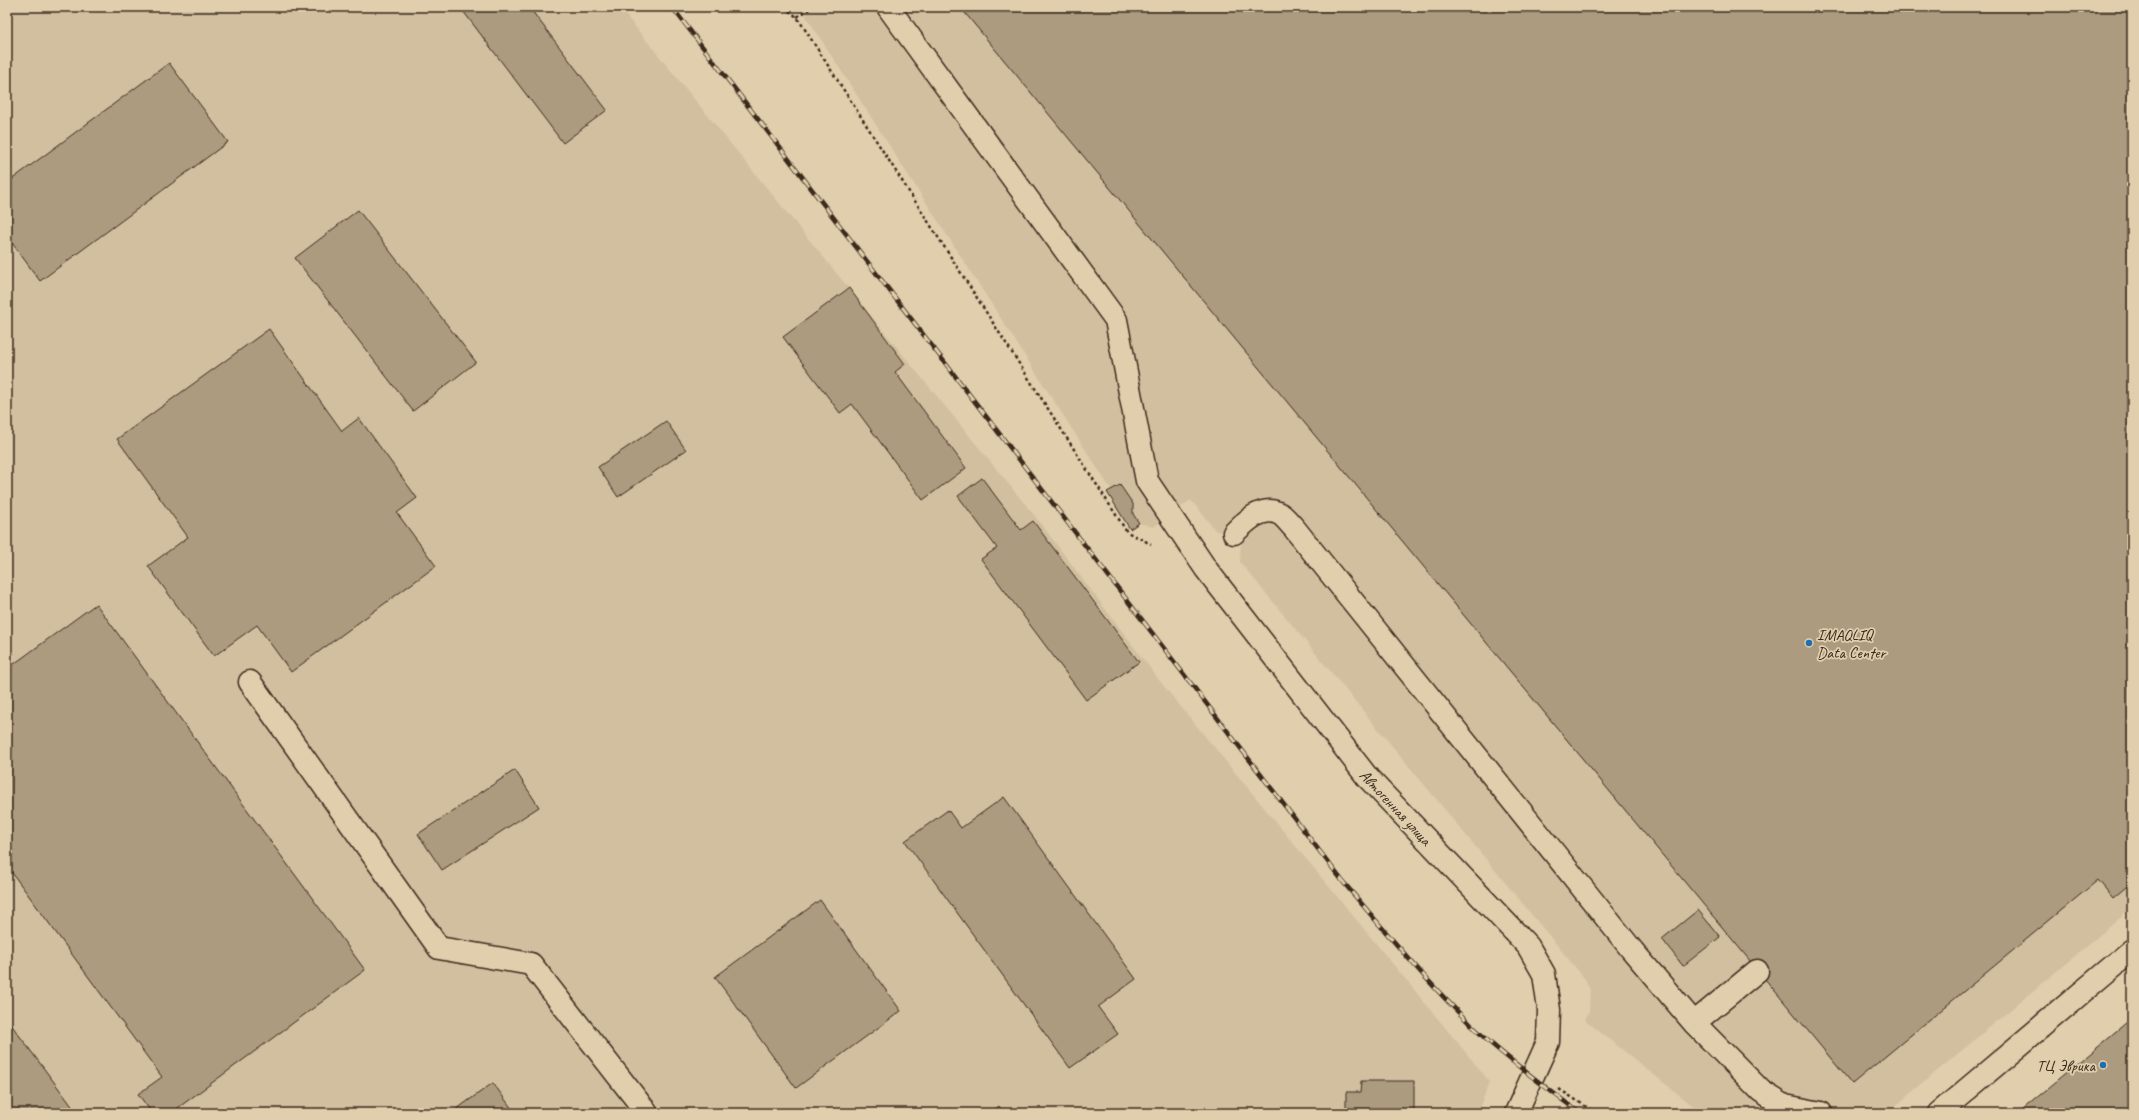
<svg xmlns="http://www.w3.org/2000/svg" width="2139" height="1120" font-family="Caveat,sans-serif">
<style>
.built{fill:#d1bf9f}
.building{fill:#ad9b80;stroke:#3b2a1e}
.lines{fill:none;stroke-linecap:round;stroke-linejoin:round}
.minor-casing{stroke:#3b2a1e;stroke-width:25}
.path{stroke:#3b2a1e;stroke-width:2.5;stroke-dasharray:3 3;stroke-linecap:butt}
.minor{stroke:#e0ceac;stroke-width:22}
.rail-casing{stroke:#3b2a1e;stroke-width:4.5}
.rail{stroke:#e0ceac;stroke-width:3;stroke-dasharray:9;stroke-linecap:butt}
.poi-dot{fill:#1f6fb2;stroke:#e0ceac;stroke-width:1.5}
.labels{text-anchor:middle;stroke-width:3.5;stroke-linejoin:round;paint-order:stroke}
.poi-label{font-size:16px;fill:#3b2a1e;stroke:#e0ceac;text-anchor:start}
.street-label{font-size:16px;fill:#3b2a1e;stroke:#e0ceac}
</style>
<rect width="100%" height="100%" fill="#e0ceac"/>
<filter id="ink" filterUnits="userSpaceOnUse"><feTurbulence type="fractalNoise" baseFrequency=".025" numOctaves="2"/><feDisplacementMap in="SourceGraphic" scale="8" xChannelSelector="R" yChannelSelector="G"/><feConvolveMatrix kernelMatrix="1 2 1 2 8 2 1 2 1" color-interpolation-filters="sRGB"/></filter>
<g filter="url(#ink)">
<path class="built" d="M7 7H619L1038 520 1162 684 1490 1082 1477 1113H7Z
M800 7H2132V908L1887 1113H1702L1585 1020 1589 1012 1590 990 1585 979 1240 562 1241 538 1234 533 1216 531 1191 500 1153 527 1139 523 1134 525Z"/>
<path class="building" d="M460 7H529L607 110 563 143Z
M960 7H2132V882L2113 898 2098 880 1852 1084Z
M169 63 228 142 40 281 7 236V183Z
M358 210 476 362 413 411 295 258Z
M849 288 905 364 895 372 966 468 923 500 852 404 840 413 783 337Z
M269 329 342 431 359 418 417 498 397 513 436 566 291 672 257 625 214 656 148 566 188 537 117 439Z
M666 421 686 450 618 497 598 467Z
M982 478 1021 530 1033 521 1139 662 1086 700 981 559 997 548 958 496Z
M1120 485 1133 504V514L1139 523 1130 529 1107 492Z
M96 604 365 970 171 1113H152L138 1094 162 1077 7 866V669Z
M515 770 539 807 442 870 418 834Z
M1004 797 1136 979 1098 1007 1118 1034 1070 1068 905 841 948 810 961 828Z
M820 900 901 1011 796 1088 715 977Z
M1698 910 1720 937 1683 966 1662 939Z
M2132 1018V1113H2017Z
M7 1019 77 1113H7Z
M1361 1081H1414V1113H1346V1092H1360Z
M493 1083 515 1113H451Z
M999 1106 1004 1113H990Z"/>
<g class="lines">
<g class="minor-casing">
<path id="minor" d="M888 7 1116 320 1147 481 1206 569 1368 778 1528 946 1544 974 1549 1010 1548 1042 1516 1113
M1234 533C1245 522 1263 504 1280 514 1285 517 1290 524 1294 528L1632 950 1694 1023 1761 1091 1785 1106 1821 1113
M250 682 439 948 531 964 647 1113
M1694 1023 1757 971
M1939 1113 2132 950"/>
</g>
<path class="path" d="M784 7 797 17 1127 532 1151 544
M797 17 812 7
M1559 1089 1596 1113"/>
<use href="#minor" class="minor"/>
<g class="rail-casing">
<path id="rail" d="M672 7 1344 883C1390 937 1435 992 1487 1040 1517 1066 1549 1090 1580 1113"/>
</g>
<use href="#rail" class="rail"/>
</g>
</g>
<g class="poi-dot">
<circle cx="1809" cy="643" r="4"/>
<circle cx="2103" cy="1065" r="4"/>
</g>
<g class="labels">
<g class="poi-label">
<text x="1817" y="640">IMAQLIQ<tspan x="1817" dy="18">Data Center</tspan></text>
<text x="2095" y="1071" text-anchor="end">ТЦ Эврика</text>
</g>
<g class="street-label">
<text transform="translate(1396 807) rotate(47)" y="6">Автогенная улица</text>
</g>
</g>
<rect width="2139" height="1120" fill="none" stroke="#e0ceac" stroke-width="24"/>
<rect x="12" y="12" width="2115" height="1096" fill="none" stroke="#3b2a1e" stroke-width="1.5" filter="url(#ink)"/>
</svg>
